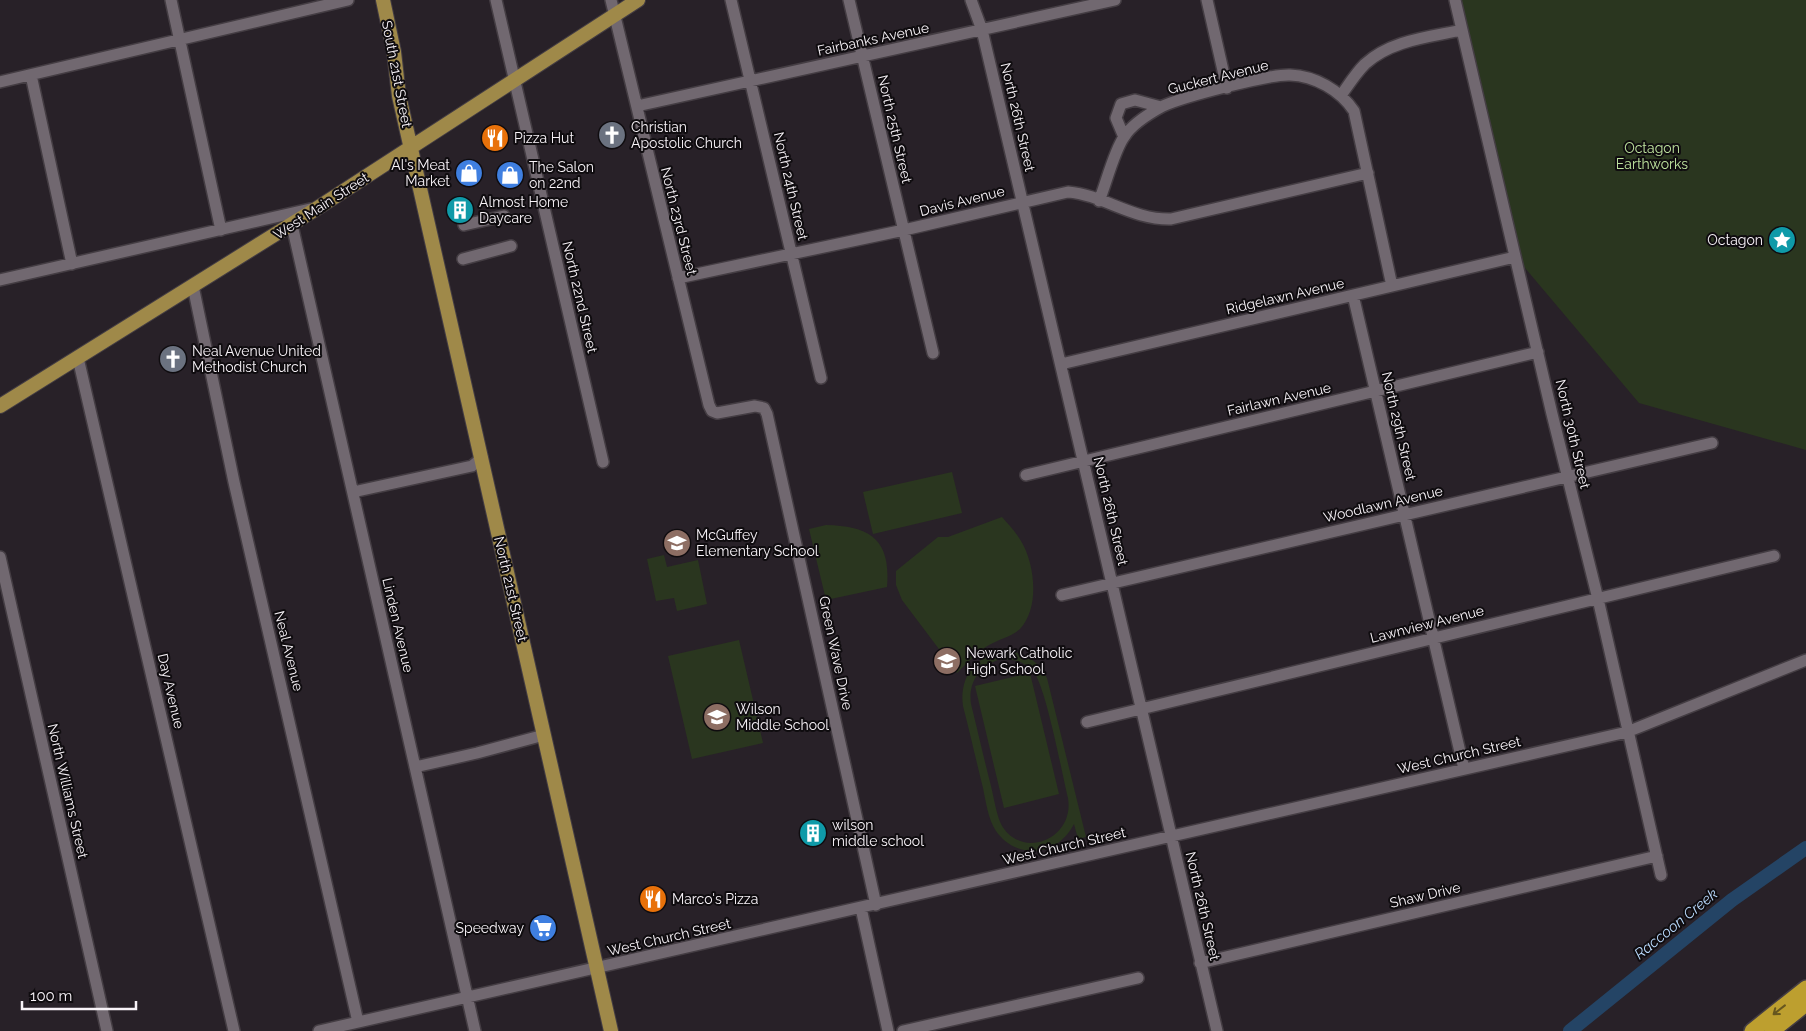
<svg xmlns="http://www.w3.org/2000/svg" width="1806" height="1031" font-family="Raleway,sans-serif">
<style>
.green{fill:#2a361f;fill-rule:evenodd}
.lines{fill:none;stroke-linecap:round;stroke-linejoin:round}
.river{stroke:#244465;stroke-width:14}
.minor-casing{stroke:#443d43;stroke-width:14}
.major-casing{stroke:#443d43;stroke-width:16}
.highway-casing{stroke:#443d43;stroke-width:18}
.minor{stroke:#716870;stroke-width:11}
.major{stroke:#9f8949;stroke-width:14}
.highway{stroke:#bd9f2f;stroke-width:15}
.oneway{stroke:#66561f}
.labels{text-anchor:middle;stroke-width:4;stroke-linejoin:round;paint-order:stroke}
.street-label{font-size:14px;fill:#f8f3f8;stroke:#0f0c0f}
.poi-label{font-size:14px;fill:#f8f3f8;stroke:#0f0c0f;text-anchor:start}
.park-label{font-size:14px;fill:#bee39e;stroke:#0f0c0f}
.water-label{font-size:15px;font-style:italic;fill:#b9d9fc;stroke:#0f0c0f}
</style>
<rect width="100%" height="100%" fill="#282128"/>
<path class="green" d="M1459 0H1806V450L1639 403 1515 256Z
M952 472 962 513 873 534 863 492Z
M1002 517C1008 524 1016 532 1021 541 1035 564 1040 608 1020 629 1011 637 999 639 989 645 977 652 967 663 957 673L902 600 896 585V571L938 537H948Z
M826 525C871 526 891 540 887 587L826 600 809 529Z
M664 555 667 567 698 560 707 604 677 611 674 598 656 601 647 559Z
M739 640 763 743 692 759 668 656Z
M1003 651C1023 651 1038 660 1047 678L1086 837 1078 839 1074 824C1066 839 1053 850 1035 851 1020 852 1005 844 996 831 988 819 986 802 983 788 976 760 970 733 963 706 959 678 975 656 1003 651ZM998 660C1011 658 1024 661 1033 671 1046 686 1062 774 1068 798 1075 839 1021 861 1001 824 996 813 994 798 991 786 984 759 978 732 971 704 968 684 978 667 998 660Z
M1030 673 1059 794 1004 808 975 686Z"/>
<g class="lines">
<path class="river" d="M1570 1031 1732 900 1806 848"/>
<g class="minor-casing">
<path id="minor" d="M171 0 221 230
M496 0 603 462
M611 0 709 405 712 411 717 413 755 406 764 408 767 414 876 905
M731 0 821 378
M849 0 933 353
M971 0 982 30 1217 1031
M1207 0 1227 88
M1455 0 1552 414 1598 599 1661 875
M31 75 72 264
M0 82 348 0
M1342 94C1349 84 1356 73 1365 64 1391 40 1430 37 1462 30
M637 106 1115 0
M1124 137 1116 118 1121 104 1135 100 1161 107
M1099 201C1106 184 1114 151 1124 137 1132 124 1150 113 1163 106 1183 97 1269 74 1290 75 1315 76 1340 90 1354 111L1392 286
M292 225 475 1031
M464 225 504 216
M463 259 511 246
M678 278 904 230 1068 192C1104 195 1132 220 1171 219L1368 173
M0 280 310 209
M193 286 234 482 358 1022
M1353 295 1464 769
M78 358 234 1031
M1061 364 1515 257
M1026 475 1538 352
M353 492 472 466 482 458
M0 557 107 1031
M1062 595 1712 443
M1087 722 1774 556
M415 767 477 753 544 735
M861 908 888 1031
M1200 963 1657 856
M319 1031 1627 732 1806 660
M903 1031 1138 978"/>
</g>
<g class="major-casing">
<path id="major" d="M383 0 394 52 399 96 611 1031
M0 406 319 207 638 0"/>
</g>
<g class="highway-casing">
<path id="highway" d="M1752 1031 1806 988
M1772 1031 1806 1004"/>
</g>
<use href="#minor" class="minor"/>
<use href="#major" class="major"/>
<use href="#highway" class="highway"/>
</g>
<defs><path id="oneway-shaft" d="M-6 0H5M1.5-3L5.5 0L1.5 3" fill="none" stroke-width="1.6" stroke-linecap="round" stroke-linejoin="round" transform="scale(1.25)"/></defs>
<use class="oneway" href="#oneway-shaft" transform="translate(1779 1010) rotate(142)"/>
<defs>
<g id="church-disc" transform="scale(1.4375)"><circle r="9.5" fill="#6b7280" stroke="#0f0c0f"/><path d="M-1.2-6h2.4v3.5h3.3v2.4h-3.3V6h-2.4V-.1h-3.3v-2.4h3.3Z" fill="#fff"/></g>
<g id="restaurant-disc" transform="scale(1.4375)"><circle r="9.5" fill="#e8710a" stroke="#0f0c0f"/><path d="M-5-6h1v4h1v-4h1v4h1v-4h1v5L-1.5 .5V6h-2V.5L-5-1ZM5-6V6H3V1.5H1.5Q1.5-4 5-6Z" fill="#fff"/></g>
<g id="shop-disc" transform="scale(1.4375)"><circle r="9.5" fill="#3f7fe0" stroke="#0f0c0f"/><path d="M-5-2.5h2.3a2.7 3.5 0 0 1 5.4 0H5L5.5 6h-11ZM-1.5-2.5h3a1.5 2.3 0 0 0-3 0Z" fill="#fff"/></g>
<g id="building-disc" transform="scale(1.4375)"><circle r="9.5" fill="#0f9aa8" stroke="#0f0c0f"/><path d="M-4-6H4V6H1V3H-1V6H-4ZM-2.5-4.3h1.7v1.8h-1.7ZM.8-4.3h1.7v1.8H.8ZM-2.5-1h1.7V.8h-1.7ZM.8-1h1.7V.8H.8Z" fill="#fff"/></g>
<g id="sight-disc" transform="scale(1.4375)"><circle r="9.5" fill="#0f9aa8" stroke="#0f0c0f"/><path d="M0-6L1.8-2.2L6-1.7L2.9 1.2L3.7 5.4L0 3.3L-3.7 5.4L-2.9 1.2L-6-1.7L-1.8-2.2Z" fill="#fff"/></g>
<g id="school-disc" transform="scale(1.4375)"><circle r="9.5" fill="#8d6e63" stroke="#0f0c0f"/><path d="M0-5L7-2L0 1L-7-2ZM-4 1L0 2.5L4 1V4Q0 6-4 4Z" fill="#fff"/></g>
<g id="supermarket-disc" transform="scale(1.4375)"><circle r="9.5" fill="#3f7fe0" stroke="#0f0c0f"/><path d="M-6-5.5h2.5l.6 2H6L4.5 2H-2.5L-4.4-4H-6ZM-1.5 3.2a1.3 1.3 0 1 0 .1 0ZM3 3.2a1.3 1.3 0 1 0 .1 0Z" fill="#fff"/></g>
</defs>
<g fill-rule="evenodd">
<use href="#church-disc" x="612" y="135"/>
<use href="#restaurant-disc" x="495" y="138"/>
<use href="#shop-disc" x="469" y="173"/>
<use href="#shop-disc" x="510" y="175"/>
<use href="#building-disc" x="460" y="210"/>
<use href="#sight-disc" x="1782" y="240"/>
<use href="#church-disc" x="173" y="359"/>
<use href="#school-disc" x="677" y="543"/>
<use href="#school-disc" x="947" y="661"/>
<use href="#school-disc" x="717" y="717"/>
<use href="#building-disc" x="813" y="833"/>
<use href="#restaurant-disc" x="653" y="899"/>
<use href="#supermarket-disc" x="543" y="928"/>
</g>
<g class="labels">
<g class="street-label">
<text transform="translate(873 39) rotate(-12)" y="5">Fairbanks Avenue</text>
<text transform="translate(397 74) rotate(79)" y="5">South 21st Street</text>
<text transform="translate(1218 77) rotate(-14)" y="5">Guckert Avenue</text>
<text transform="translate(1018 117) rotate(77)" y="5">North 26th Street</text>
<text transform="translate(895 129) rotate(77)" y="5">North 25th Street</text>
<text transform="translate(791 186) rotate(77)" y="5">North 24th Street</text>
<text transform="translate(962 201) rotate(-14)" y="5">Davis Avenue</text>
<text transform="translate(321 206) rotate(-33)" y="5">West Main Street</text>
<text transform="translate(679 221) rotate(76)" y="5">North 23rd Street</text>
<text transform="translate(1285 296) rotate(-13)" y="5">Ridgelawn Avenue</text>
<text transform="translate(580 297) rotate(77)" y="5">North 22nd Street</text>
<text transform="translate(1279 399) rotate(-13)" y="5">Fairlawn Avenue</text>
<text transform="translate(1399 426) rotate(77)" y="5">North 29th Street</text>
<text transform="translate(1573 434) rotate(77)" y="5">North 30th Street</text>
<text transform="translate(1383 504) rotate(-13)" y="5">Woodlawn Avenue</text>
<text transform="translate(1111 511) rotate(77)" y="5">North 26th Street</text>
<text transform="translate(511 589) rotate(77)" y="5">North 21st Street</text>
<text transform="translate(1427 624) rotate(-14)" y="5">Lawnview Avenue</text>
<text transform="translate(398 625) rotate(77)" y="5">Linden Avenue</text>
<text transform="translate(289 651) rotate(76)" y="5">Neal Avenue</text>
<text transform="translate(836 653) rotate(78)" y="5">Green Wave Drive</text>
<text transform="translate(171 691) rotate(77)" y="5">Day Avenue</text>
<text transform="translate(1459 755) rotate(-13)" y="5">West Church Street</text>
<text transform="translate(68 791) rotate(77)" y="5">North Williams Street</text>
<text transform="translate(1064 846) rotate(-13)" y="5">West Church Street</text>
<text transform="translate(1425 895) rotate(-13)" y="5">Shaw Drive</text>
<text transform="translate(1203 906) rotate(77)" y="5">North 26th Street</text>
<text transform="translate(669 937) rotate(-13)" y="5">West Church Street</text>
</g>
<g class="poi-label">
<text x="631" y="132">Christian<tspan x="631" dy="16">Apostolic Church</tspan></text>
<text x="514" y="143">Pizza Hut</text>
<text x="450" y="170" text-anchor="end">Al's Meat<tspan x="450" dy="16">Market</tspan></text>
<text x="529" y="172">The Salon<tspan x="529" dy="16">on 22nd</tspan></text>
<text x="479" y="207">Almost Home<tspan x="479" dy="16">Daycare</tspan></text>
<text x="1763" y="245" text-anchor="end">Octagon</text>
<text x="192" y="356">Neal Avenue United<tspan x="192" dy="16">Methodist Church</tspan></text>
<text x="696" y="540">McGuffey<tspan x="696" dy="16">Elementary School</tspan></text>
<text x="966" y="658">Newark Catholic<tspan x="966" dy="16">High School</tspan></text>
<text x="736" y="714">Wilson<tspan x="736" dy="16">Middle School</tspan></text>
<text x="832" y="830">wilson<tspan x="832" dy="16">middle school</tspan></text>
<text x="672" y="904">Marco's Pizza</text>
<text x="524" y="933" text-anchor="end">Speedway</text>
</g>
<g class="park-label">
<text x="1652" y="153">Octagon<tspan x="1652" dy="16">Earthworks</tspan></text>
</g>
<g class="water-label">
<text transform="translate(1676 924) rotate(-39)" y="5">Raccoon Creek</text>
</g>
</g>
<path d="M22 1001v8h114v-8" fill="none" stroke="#f8f3f8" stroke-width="2.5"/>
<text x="30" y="1001" font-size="15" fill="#f8f3f8" stroke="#0f0c0f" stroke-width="4" paint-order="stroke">100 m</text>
</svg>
